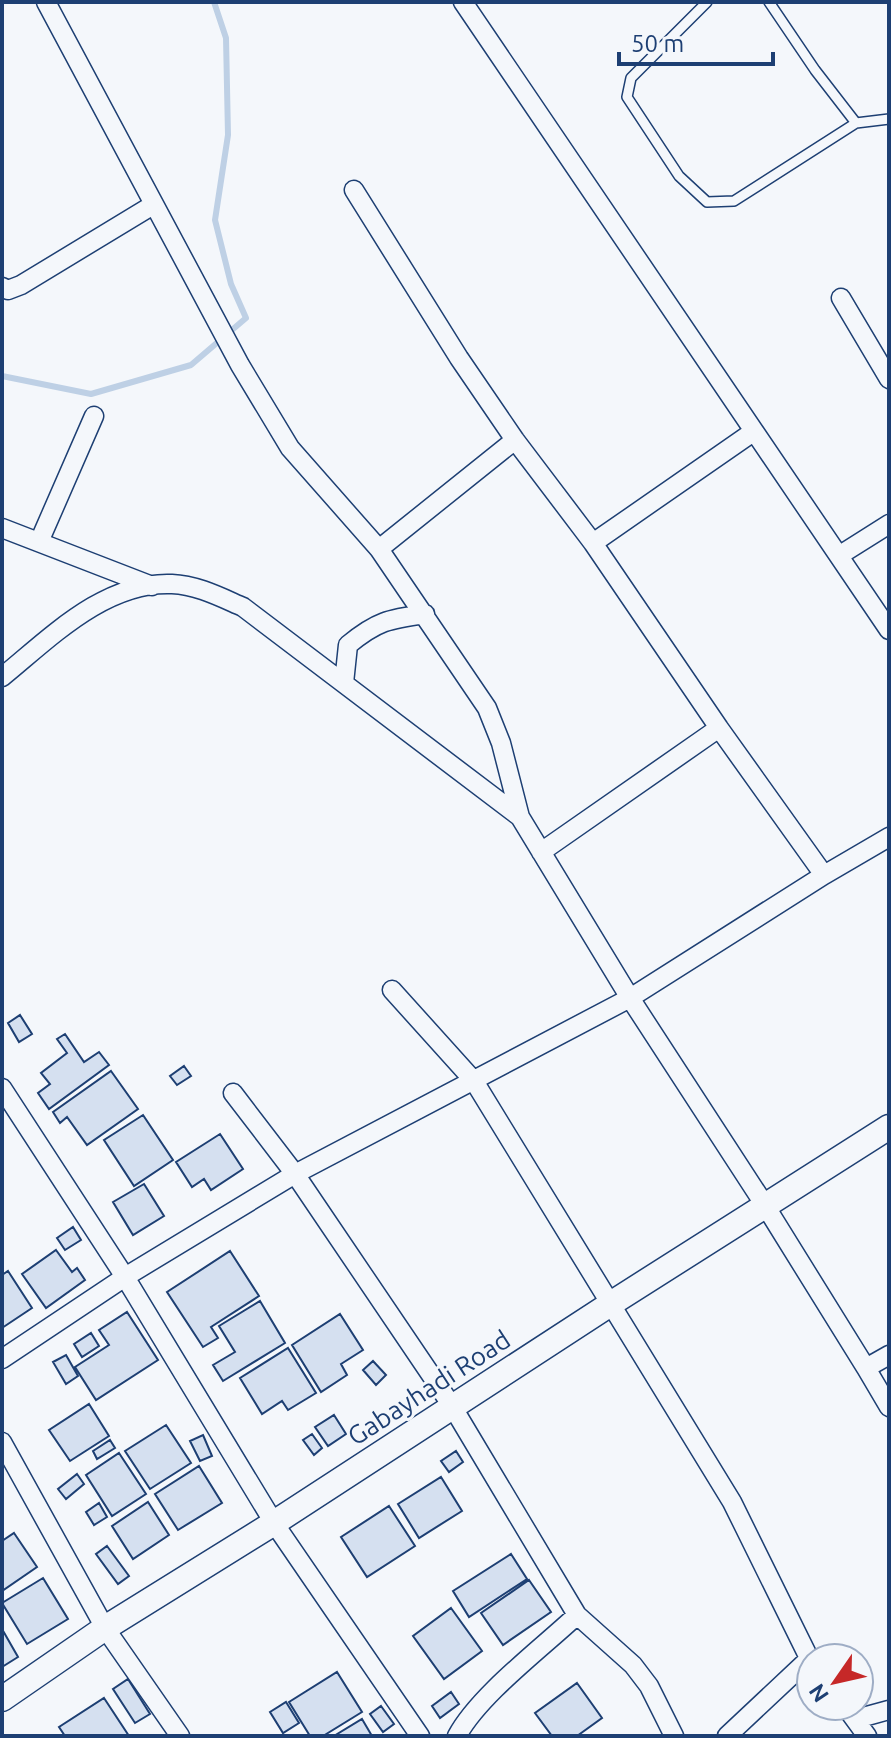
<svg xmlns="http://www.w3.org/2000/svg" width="891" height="1738" font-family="Ubuntu,sans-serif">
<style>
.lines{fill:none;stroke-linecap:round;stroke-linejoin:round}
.stream{stroke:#bed0e5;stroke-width:6}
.building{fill:#d5e0f0;stroke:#1d3f73;stroke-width:2}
.service-casing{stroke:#1d3f73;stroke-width:12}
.minor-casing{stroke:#1d3f73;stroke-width:21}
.tertiary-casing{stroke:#1d3f73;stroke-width:27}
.service{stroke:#f4f7fb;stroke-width:9}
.minor{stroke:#f4f7fb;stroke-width:18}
.tertiary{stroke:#f4f7fb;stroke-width:24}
.labels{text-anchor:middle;stroke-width:6;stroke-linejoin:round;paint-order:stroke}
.street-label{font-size:26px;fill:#1d3f73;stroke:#f4f7fb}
</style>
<rect width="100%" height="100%" fill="#f4f7fb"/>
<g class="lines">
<path class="stream" d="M2 376 91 394 191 365 246 318 231 284 215 220 228 135 226 38 214 2"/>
</g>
<path class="building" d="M20 1015 32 1034 19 1042 8 1023Z
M65 1034 84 1062 99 1052 109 1065 49 1109 38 1093 50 1084 41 1073 67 1053 57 1039Z
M184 1066 191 1076 177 1085 170 1076Z
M111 1071 138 1109 87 1145 67 1117 60 1123 53 1112Z
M143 1115 173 1160 134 1186 104 1140Z
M220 1134 243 1169 211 1190 204 1179 192 1187 176 1162Z
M144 1184 164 1216 133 1235 113 1202Z
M73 1227 81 1240 65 1250 57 1238Z
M56 1250 72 1272 77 1268 85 1280 46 1308 22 1274Z
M230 1251 259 1296 211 1327 218 1338 203 1347 167 1292Z
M8 1271 32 1308 2 1328V1275Z
M260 1301 285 1343 223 1381 213 1365 235 1352 219 1326Z
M127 1312 158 1360 96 1400 75 1367 109 1345 99 1330Z
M340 1314 363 1350 341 1364 347 1375 321 1392 292 1345Z
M91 1333 99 1346 82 1357 74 1344Z
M288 1348 316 1393 288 1410 282 1401 262 1414 240 1378Z
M66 1355 78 1376 66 1384 53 1362Z
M373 1361 386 1375 376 1385 363 1370Z
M89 1404 109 1436 70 1461 49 1430Z
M334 1415 346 1434 328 1446 315 1427Z
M166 1425 191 1463 150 1489 125 1451Z
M312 1434 322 1448 314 1455 303 1440Z
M203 1435 212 1456 200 1461 190 1441Z
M110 1440 115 1448 97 1459 93 1451Z
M456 1451 463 1462 449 1472 441 1461Z
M119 1453 146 1494 112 1516 86 1475Z
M199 1466 222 1503 178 1530 155 1494Z
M77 1474 84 1484 66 1499 58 1489Z
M441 1477 462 1511 419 1538 398 1504Z
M148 1502 169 1535 133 1559 112 1526Z
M99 1503 107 1517 94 1525 86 1512Z
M389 1506 415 1546 367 1577 341 1537Z
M14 1533 37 1567 2 1591V1541Z
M107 1546 129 1576 118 1584 96 1554Z
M511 1554 527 1579 469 1617 453 1591Z
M43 1578 68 1619 27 1644 2 1603Z
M529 1580 551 1612 503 1645 481 1613Z
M451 1608 482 1651 444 1679 413 1636Z
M2 1629 18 1657 2 1667Z
M337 1672 362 1712 323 1736H310L289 1702Z
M128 1679 150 1714 135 1723 113 1689Z
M577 1683 602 1718 577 1736H552L535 1713Z
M451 1692 459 1704 440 1718 432 1706Z
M104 1698 129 1736H65L59 1727Z
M286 1702 299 1723 283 1733 270 1712Z
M381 1706 394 1724 383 1732 370 1714Z
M362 1719 372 1736H334Z"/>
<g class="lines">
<g class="service-casing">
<path id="service" d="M707 2 631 78 627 97 679 176 707 202 734 201 856 123 889 119
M769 2 815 70 856 123"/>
</g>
<g class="minor-casing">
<path id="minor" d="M46 2 240 365 290 448 379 549 487 708 501 743 520 817 630 998 766 1207 866 1368 889 1355
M463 2 889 630
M354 190 459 358 515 440 593 543
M2 287 8 290 21 285 153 205
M841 298 889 379
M753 432 593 543 719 728 824 875
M2 528 152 586
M39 542 94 416
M379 549 515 440
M840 555 889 524
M2 677C50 638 105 581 172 584 197 585 220 597 243 607L520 817
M344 683 348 645C377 621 389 619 425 614
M541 852 719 728
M392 990 474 1081 732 1502 811 1662
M2 1088 125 1277 274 1523 420 1736
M233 1093 295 1174 452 1406 577 1615 633 1665 649 1686 674 1736
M2 1359 125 1277 295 1174 630 998 824 875 889 837
M866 1368 889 1407
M2 1442 105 1628 180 1736
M845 1706 867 1736
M856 1719 889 1710
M457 1736C479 1695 542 1648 577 1615
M727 1736 809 1659"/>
</g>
<g class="tertiary-casing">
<path id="tertiary" d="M2 1699 105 1628 274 1523 612 1303 889 1127"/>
</g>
<use href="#service" class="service"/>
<use href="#minor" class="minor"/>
<use href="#tertiary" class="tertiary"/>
</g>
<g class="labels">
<g class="street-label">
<text transform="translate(429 1388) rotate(-33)" y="9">Gabayhadi Road</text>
</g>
</g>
<rect width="891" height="1738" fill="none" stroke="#1d3f73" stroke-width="8"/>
<g transform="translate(835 1682) rotate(236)"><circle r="38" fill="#f4f7fb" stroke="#9eadc5" stroke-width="2"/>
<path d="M0-6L14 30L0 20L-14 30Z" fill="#c62828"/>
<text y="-12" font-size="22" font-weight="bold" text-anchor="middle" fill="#1d3f73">N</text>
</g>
<path d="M619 52v12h154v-12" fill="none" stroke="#1d3f73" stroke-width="4"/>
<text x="631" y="52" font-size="24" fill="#1d3f73" stroke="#f4f7fb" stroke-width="6" paint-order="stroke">50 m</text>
</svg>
